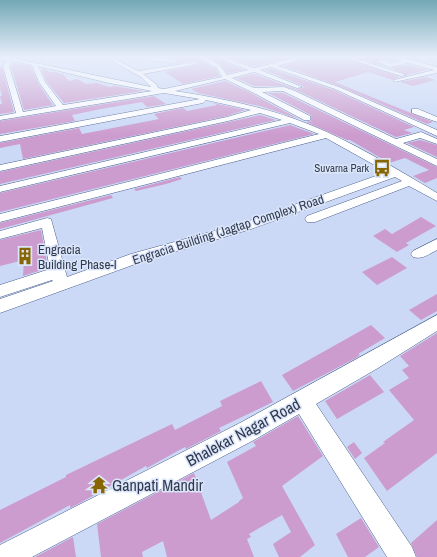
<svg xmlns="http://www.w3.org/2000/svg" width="437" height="557" font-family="'Archivo Narrow',sans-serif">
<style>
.building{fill:#cc9cce}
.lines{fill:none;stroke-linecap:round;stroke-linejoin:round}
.minor-casing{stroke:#4c5f8a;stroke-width:1}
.minor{fill:#fff;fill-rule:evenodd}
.labels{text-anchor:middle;stroke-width:3;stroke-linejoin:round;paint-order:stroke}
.far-poi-label{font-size:11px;fill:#31394d;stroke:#dce6fa;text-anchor:end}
.street-label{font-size:13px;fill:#31394d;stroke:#dce6fa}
.poi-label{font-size:13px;fill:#31394d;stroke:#dce6fa;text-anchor:start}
.near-street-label{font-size:16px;fill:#31394d;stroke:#dce6fa}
.near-poi-label{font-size:16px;fill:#31394d;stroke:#dce6fa;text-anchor:start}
</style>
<rect width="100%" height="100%" fill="#cbd9f7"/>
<path class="building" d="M169 57H200V60L216 69 220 76 183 84 165 72 193 66 197 64V62L195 61 176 63 178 60Z
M208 57H215L243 70 228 73 217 62Z
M227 57H293L254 66Z
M309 57H342L399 77 393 80 368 72 335 82 433 122 427 124 339 86 283 66Z
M355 57H399L397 59V60L390 61 381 59 377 62 385 67Z
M13 63 31 66 38 83 53 105 24 110 11 66Z
M408 65 416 67 427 70 407 75 391 68Z
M0 67H2L14 112 0 114V104H2L0 96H2L0 88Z
M41 68 47 70 49 72H55L63 74 69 81 77 79 86 84 97 83 110 87 115 86 143 91 64 103 46 81Z
M271 69 334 90 414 127 404 130 412 133 396 137 296 90 284 86H254L236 78 254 74 296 89 303 88V86L265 70Z
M426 77 435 80 413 86 400 82Z
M225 81 251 93 299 119 260 106 198 93 191 89Z
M268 93H283L437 167V178L425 183 413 176 429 170 405 158 389 163 350 140H347L306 122 311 121V115Z
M154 96 166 104 147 107 142 102 101 109 72 115 75 121 0 134V121Z
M213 103 245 110 227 116 23 159 20 144 0 148V143L79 128 82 134 159 119 154 114 183 108 187 111 217 105Z
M260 115 276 120 0 184V172Z
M290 125 314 134 0 212V193Z
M420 140 437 145V157L407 143Z
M180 177 182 179 166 184 136 191 134 189Z
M111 195 113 198 0 229V223Z
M421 217 436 226 406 243 409 245 397 252 373 236 385 229 392 234Z
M41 230 48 268 23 276 24 260 0 266V240Z
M392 257 407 268 377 285 362 272Z
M437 294V311L421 320 409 310Z
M371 325 385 338 358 354 360 355 356 358 293 391 282 375Z
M437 333V453L387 491 364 458 385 443 383 442 414 420 389 390 409 378 402 370 409 366 400 356Z
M370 375 384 392 337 419 325 401Z
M261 381 273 402 219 428 221 431 186 449 185 447 147 468 146 466 80 503 70 508V505L0 543V510L66 477V475L172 424 175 430 222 406 220 401Z
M298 416 323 456 282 486 315 545 300 557H279L273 544 291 532 282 515 249 534 251 537 247 539 254 557H167L163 541 142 552 143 557H101L97 524 194 473 211 520 239 502V501L243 498 227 462 256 446 253 442Z
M354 442 362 453 355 459 347 447Z
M361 518 379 547 365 557H348L336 534Z
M437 520V557H417L411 543Z
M73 537 76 557H35Z"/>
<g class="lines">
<g class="minor-casing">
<path id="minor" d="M0 57H17V59L151 87 141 77 105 57H112L138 71 195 62 196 63 193 65 143 74 157 85 158 88 164 89 222 77 217 68 201 59V57C212 57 222 67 227 75L248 70 216 57H223L254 68 299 57H308L278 66 339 87 437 130V136L335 89 271 67 260 70 302 87 297 88 254 72 232 78 254 88 284 87 295 91 396 139 421 132 437 139V144L420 138 403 143 437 159V166L283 91 262 92 310 116V120H304L252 92 225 79 175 91C220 98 266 107 308 124 353 142 395 168 437 193V201L409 186 315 222H307L305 219 307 216 402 181 395 177 251 229 141 262 0 313V299L53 281 52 280 0 297V285L50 269 42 228 0 239V231L47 218 51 219 67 277 131 254 243 223 387 172 326 138 0 222V214L319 134 290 123 0 192V186L282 120 260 113 228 121 0 171V165L227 117 251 110 206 100 203 103 0 142V136L200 99 164 93 0 120V116L16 113 3 66 7 61 0 60ZM12 61 32 65 39 82 56 106 23 112 9 66ZM38 66 109 83 152 91 63 105 45 82Z
M141 57H165L177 61 174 63C163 60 150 64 141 57Z
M343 57H351L406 75 401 76Z
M401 57 437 67V73L394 82V80L434 70 408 63 390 67 378 62 381 60 390 63 402 61 398 59Z
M412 109H418L437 117V122L412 113Z
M437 239V250C429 254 422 260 413 257L411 254 413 251Z
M437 315V331L378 368 316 404 412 547 416 557H387L299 414 254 440 32 557H0V545L238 424Z"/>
</g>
<use href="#minor" class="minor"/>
</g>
<linearGradient id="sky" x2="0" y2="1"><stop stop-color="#73a8b5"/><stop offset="0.42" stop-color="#e8eefb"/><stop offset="1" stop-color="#e8eefb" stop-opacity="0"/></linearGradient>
<rect width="437" height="135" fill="url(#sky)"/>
<defs>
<g id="bus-bare" transform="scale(1.38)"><path d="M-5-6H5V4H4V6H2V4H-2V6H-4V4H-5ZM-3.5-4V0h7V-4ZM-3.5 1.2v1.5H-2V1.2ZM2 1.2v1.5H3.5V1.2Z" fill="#876500" stroke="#dce6fa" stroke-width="2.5" paint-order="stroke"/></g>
<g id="building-bare" transform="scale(1.38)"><path d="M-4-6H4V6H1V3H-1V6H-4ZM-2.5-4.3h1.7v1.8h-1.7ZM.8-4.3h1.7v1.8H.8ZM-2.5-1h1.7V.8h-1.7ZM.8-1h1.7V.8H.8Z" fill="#876500" stroke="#dce6fa" stroke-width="2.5" paint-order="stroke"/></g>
<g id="temple-bare" transform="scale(1.38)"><path d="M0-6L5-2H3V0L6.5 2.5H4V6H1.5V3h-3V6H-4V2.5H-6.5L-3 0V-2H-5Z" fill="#876500" stroke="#dce6fa" stroke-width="2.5" paint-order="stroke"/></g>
</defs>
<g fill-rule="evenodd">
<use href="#bus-bare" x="382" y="168"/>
<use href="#building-bare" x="25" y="256"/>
<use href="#temple-bare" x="99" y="485"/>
</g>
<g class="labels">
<g class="far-poi-label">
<text x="369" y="172">Suvarna Park</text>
</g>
<g class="street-label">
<text transform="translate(228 229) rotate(-18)" y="5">Engracia Building (Jagtap Complex) Road</text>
</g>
<g class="poi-label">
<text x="38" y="254">Engracia<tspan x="38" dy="15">Building Phase-I</tspan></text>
</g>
<g class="near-street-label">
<text transform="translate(243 432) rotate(-28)" y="6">Bhalekar Nagar Road</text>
</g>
<g class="near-poi-label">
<text x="112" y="491">Ganpati Mandir</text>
</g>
</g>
</svg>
